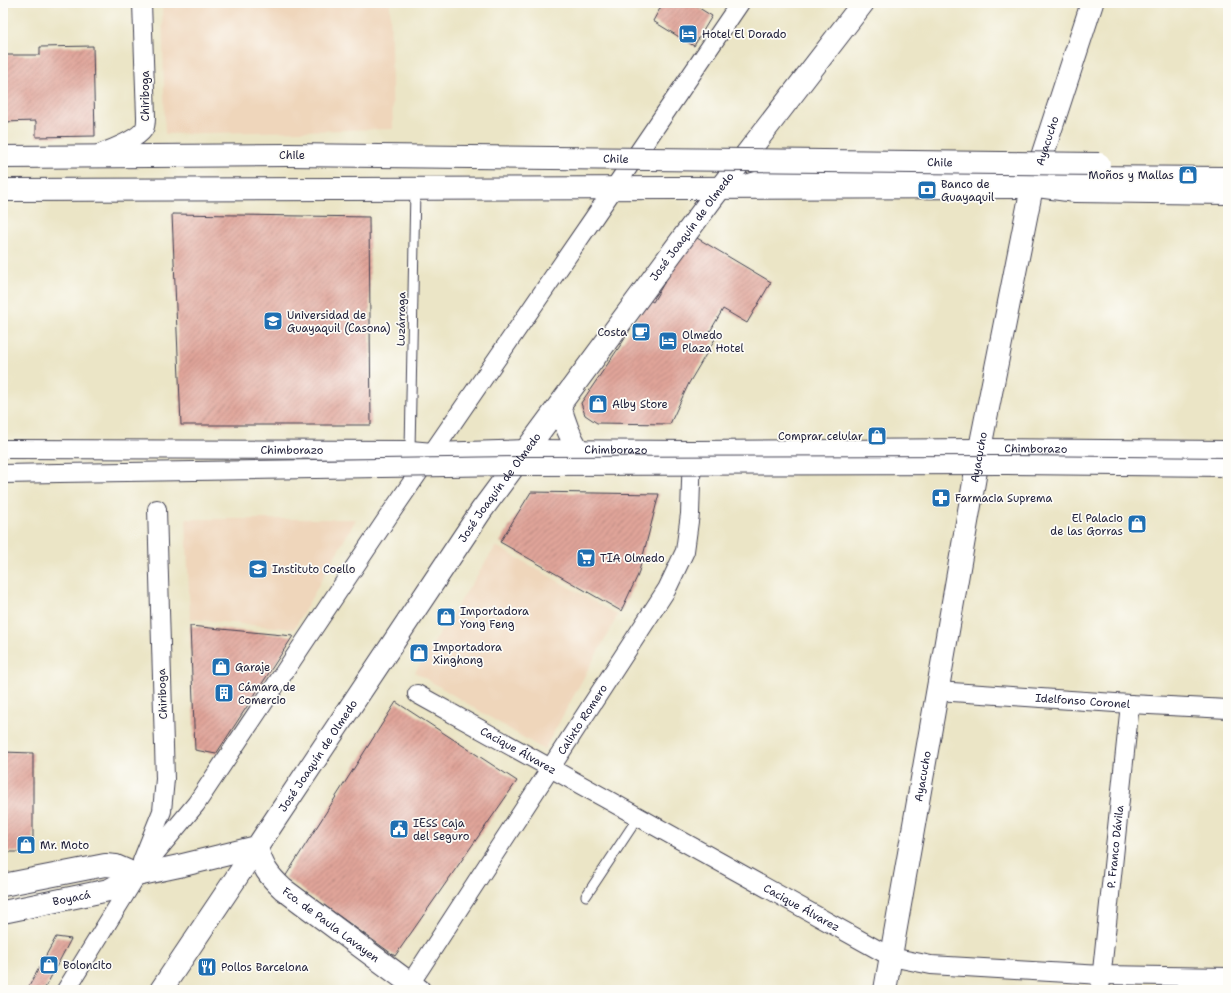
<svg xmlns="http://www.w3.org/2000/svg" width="1231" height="993" font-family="'Shantell Sans',sans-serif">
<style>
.built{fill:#efd6bb}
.building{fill:url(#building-hatch)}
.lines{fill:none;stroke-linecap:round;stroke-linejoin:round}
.lane-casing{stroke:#403f50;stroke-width:11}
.street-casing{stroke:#403f50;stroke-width:20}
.secondary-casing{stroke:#403f50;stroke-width:24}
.primary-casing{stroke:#403f50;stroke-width:24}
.lane{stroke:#fff;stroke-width:9}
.street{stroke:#fff;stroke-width:18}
.secondary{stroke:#fff;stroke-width:22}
.primary{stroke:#fff;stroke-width:22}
.street-bridge-casing{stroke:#403f50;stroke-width:20;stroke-linecap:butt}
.secondary-bridge-casing{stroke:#403f50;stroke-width:24;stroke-linecap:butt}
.street-bridge{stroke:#fff;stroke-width:18}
.secondary-bridge{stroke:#fff;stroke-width:22}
.labels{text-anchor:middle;stroke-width:3.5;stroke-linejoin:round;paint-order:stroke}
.poi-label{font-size:11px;fill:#22223b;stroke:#fdfcf7;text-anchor:start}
.street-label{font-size:11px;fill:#22223b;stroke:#fdfcf7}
</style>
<defs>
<pattern id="building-hatch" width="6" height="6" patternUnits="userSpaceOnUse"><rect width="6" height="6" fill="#e0a499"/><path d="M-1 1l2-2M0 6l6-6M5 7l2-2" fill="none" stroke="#b5857e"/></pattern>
</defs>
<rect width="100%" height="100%" fill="#fdfcf7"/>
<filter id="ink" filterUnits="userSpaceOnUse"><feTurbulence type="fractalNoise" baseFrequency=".025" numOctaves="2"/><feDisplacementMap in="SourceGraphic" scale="8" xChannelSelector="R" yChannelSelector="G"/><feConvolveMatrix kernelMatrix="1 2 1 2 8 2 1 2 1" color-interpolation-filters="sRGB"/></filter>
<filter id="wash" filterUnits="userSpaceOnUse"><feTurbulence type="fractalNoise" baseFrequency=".012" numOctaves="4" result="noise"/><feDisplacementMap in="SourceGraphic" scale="16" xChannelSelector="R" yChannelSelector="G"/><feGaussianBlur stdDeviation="0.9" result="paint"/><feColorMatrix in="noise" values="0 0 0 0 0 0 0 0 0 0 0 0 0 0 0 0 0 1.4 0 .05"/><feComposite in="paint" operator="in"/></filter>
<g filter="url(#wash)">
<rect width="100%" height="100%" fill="#ebe5c6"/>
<path class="built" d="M162 3H390L393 129 165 134Z
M186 519H356L294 629 190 619Z
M496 546 618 615 544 750 415 672Z"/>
<g id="blocks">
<path class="building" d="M663 3H691L712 16 694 46 653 21Z
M93 46 95 136 36 137V121L3 122V55H40V47Z
M172 214 369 217 371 425H181Z
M692 235 771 282 747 323 723 309 708 335 715 339 689 383 670 424 597 423 585 415 581 403 622 343 648 299 653 302Z
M531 492 659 494 638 575 621 611 500 542Z
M190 626 293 636 216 754 195 750Z
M396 702 517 781 395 956 285 877Z
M3 752 33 753V852H3Z
M56 937 71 939 44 990H27Z"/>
</g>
</g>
<g filter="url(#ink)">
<use href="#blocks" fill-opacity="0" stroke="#403f50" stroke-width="1"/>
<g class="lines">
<g class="lane-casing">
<path id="lane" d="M743 180 757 176 1035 175
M410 450 415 189
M586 896 639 816"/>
</g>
<g class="street-casing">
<g id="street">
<path d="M97 155C110 149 136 141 144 129 146 126 146 121 146 117L142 3"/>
<path d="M1037 188 1075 193 1228 195"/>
<path id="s1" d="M3 449 410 450 433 452 527 449 692 450 980 448 1228 450"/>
<path d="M3 474 59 473"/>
<path id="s2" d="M937 691 1130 704 1228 709"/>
<path id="s3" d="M417 694 891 957 931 965 1102 975 1228 977"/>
<path d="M142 861 162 811 165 779 157 509"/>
<path d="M66 990 137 875 196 804 388 517 593 219 740 3"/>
<path id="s4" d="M406 990 667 589 685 551 690 514 692 450"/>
<path id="s5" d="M1100 990 1130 704"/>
</g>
</g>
<g class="secondary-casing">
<g id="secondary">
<path d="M3 157 288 155"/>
<path d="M3 190 1032 187 1075 177 1228 178"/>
<path id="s6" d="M257 847C262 867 269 876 283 889L419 990"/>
<path d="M161 990 257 847"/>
<path id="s7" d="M885 990 980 448 1032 187 1092 3"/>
</g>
</g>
<g class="primary-casing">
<g id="primary">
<path d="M560 405C564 422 569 435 578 450"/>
<path d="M3 885 105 865 116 866 137 875"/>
<path id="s8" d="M3 912 109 890 137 875 179 866 257 847 481 511 711 200 863 3"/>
</g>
</g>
<use href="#lane" class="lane"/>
<use href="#street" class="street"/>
<use href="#secondary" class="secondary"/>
<use href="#primary" class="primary"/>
<g class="street-bridge-casing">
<path id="street-bridge" d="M59 473 514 466 1007 465 1228 467"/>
</g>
<g class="secondary-bridge-casing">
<g id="secondary-bridge">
<path id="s9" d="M288 155 1099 164"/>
</g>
</g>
<use href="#street-bridge" class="street-bridge"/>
<use href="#secondary-bridge" class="secondary-bridge"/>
</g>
</g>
<defs>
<g id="hotel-square" transform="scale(1)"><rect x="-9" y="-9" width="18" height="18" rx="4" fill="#1f6fb2" stroke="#fdfcf7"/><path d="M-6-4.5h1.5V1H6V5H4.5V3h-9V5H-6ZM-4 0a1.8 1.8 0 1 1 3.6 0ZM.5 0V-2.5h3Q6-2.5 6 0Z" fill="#fff"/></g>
<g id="shop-square" transform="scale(1)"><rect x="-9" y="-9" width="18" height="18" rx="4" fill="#1f6fb2" stroke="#fdfcf7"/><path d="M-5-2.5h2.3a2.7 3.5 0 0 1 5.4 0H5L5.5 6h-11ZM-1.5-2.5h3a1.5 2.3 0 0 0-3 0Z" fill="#fff"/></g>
<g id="bank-square" transform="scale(1)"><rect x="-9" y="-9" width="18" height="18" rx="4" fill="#1f6fb2" stroke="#fdfcf7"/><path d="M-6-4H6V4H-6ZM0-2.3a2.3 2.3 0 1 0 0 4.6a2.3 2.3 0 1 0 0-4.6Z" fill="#fff"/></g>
<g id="university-square" transform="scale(1)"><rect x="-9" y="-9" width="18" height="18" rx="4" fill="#1f6fb2" stroke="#fdfcf7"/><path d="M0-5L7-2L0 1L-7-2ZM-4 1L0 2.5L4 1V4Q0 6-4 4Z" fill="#fff"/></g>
<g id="cafe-square" transform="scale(1)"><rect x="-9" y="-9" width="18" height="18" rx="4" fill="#1f6fb2" stroke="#fdfcf7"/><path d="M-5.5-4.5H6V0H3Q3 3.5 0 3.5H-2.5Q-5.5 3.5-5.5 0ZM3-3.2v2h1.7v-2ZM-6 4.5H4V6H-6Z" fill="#fff"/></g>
<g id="pharmacy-square" transform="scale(1)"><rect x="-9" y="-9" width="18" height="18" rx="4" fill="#1f6fb2" stroke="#fdfcf7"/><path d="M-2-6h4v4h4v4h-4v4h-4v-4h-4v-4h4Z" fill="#fff"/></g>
<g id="supermarket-square" transform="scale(1)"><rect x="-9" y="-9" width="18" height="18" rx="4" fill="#1f6fb2" stroke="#fdfcf7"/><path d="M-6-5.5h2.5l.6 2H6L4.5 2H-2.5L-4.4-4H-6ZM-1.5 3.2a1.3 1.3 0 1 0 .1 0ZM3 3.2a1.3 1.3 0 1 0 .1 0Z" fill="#fff"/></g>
<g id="school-square" transform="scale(1)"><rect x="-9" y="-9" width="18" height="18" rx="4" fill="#1f6fb2" stroke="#fdfcf7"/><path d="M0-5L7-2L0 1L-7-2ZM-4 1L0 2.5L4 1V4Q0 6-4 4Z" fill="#fff"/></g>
<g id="building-square" transform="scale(1)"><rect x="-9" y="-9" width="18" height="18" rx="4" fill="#1f6fb2" stroke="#fdfcf7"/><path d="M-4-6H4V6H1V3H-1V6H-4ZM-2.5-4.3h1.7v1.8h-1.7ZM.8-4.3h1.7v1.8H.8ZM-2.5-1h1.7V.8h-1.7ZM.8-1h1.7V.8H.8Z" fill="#fff"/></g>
<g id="civic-square" transform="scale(1)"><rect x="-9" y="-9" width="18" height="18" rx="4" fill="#1f6fb2" stroke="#fdfcf7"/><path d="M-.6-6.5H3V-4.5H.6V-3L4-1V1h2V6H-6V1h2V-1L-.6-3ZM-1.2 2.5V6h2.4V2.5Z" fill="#fff"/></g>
<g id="restaurant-square" transform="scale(1)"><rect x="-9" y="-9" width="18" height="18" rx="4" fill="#1f6fb2" stroke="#fdfcf7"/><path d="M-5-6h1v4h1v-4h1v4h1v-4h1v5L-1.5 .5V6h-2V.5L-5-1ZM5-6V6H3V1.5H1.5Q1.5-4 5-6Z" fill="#fff"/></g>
</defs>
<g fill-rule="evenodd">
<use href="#hotel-square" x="688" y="34"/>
<use href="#shop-square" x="1188" y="175"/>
<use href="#bank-square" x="927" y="190"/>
<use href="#university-square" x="273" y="321"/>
<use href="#cafe-square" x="641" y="332"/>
<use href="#hotel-square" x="668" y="341"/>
<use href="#shop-square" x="598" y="404"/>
<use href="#shop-square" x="877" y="436"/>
<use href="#pharmacy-square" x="941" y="498"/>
<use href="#shop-square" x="1137" y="524"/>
<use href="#supermarket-square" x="586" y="558"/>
<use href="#school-square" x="258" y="569"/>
<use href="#shop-square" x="446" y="617"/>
<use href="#shop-square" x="419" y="653"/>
<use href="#shop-square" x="221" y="667"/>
<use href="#building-square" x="224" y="693"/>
<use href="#civic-square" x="399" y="829"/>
<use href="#shop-square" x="26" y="845"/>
<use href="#shop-square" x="49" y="965"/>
<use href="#restaurant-square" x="207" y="967"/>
</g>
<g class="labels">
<g class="poi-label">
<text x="702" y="38">Hotel El Dorado</text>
<text x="1174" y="179" text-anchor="end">Moños y Mallas</text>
<text x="941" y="188">Banco de<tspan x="941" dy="13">Guayaquil</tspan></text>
<text x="287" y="319">Universidad de<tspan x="287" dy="13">Guayaquil (Casona)</tspan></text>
<text x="627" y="336" text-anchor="end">Costa</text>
<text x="682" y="339">Olmedo<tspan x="682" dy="13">Plaza Hotel</tspan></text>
<text x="612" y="408">Alby Store</text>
<text x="863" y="440" text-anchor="end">Comprar celular</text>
<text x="955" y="502">Farmacia Suprema</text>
<text x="1123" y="522" text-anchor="end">El Palacio<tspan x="1123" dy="13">de las Gorras</tspan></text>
<text x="600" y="562">TIA Olmedo</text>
<text x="272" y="573">Instituto Coello</text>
<text x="460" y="615">Importadora<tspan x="460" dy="13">Yong Feng</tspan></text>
<text x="433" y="651">Importadora<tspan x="433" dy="13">Xinghong</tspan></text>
<text x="235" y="671">Garaje</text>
<text x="238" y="691">Cámara de<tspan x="238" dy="13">Comercio</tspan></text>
<text x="413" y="827">IESS Caja<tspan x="413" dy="13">del Seguro</tspan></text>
<text x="40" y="849">Mr. Moto</text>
<text x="63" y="969">Boloncito</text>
<text x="221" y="971">Pollos Barcelona</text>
</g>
<g class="street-label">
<text transform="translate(145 96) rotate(-90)" y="4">Chiriboga</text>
<text dy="4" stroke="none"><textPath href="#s7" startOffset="865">Ayacucho</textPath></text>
<text x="292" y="159">Chile</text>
<text dy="4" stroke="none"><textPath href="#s9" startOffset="328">Chile</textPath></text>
<text dy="4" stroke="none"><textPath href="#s9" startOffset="652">Chile</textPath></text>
<text dy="4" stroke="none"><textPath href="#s8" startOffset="1021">José Joaquín de Olmedo</textPath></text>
<text transform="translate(401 319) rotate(-89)" y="4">Luzárraga</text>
<text dy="4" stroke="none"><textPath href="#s1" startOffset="1033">Chimborazo</textPath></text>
<text dy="4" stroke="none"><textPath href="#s1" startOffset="289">Chimborazo</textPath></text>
<text dy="4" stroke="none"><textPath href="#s1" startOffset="613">Chimborazo</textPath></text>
<text dy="4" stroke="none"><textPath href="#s7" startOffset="541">Ayacucho</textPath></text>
<text dy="4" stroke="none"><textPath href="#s8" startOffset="697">José Joaquín de Olmedo</textPath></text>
<text transform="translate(162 694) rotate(-92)" y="4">Chiriboga</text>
<text dy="4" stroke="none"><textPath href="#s2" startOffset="146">Idelfonso Coronel</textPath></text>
<text dy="4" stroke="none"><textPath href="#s4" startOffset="323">Calixto Romero</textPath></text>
<text dy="4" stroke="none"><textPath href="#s3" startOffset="116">Cacique Álvarez</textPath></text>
<text dy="4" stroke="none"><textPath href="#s8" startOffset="373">José Joaquín de Olmedo</textPath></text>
<text dy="4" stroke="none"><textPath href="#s7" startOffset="217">Ayacucho</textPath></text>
<text dy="4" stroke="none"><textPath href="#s5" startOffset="144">P. Franco Dávila</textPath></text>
<text dy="4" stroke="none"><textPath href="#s8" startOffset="70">Boyacá</textPath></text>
<text dy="4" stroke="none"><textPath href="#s3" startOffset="440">Cacique Álvarez</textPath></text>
<text dy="4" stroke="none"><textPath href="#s6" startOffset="110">Fco. de Paula Lavayen</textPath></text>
</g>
</g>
<rect width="1231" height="993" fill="none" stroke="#fdfcf7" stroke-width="16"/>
</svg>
